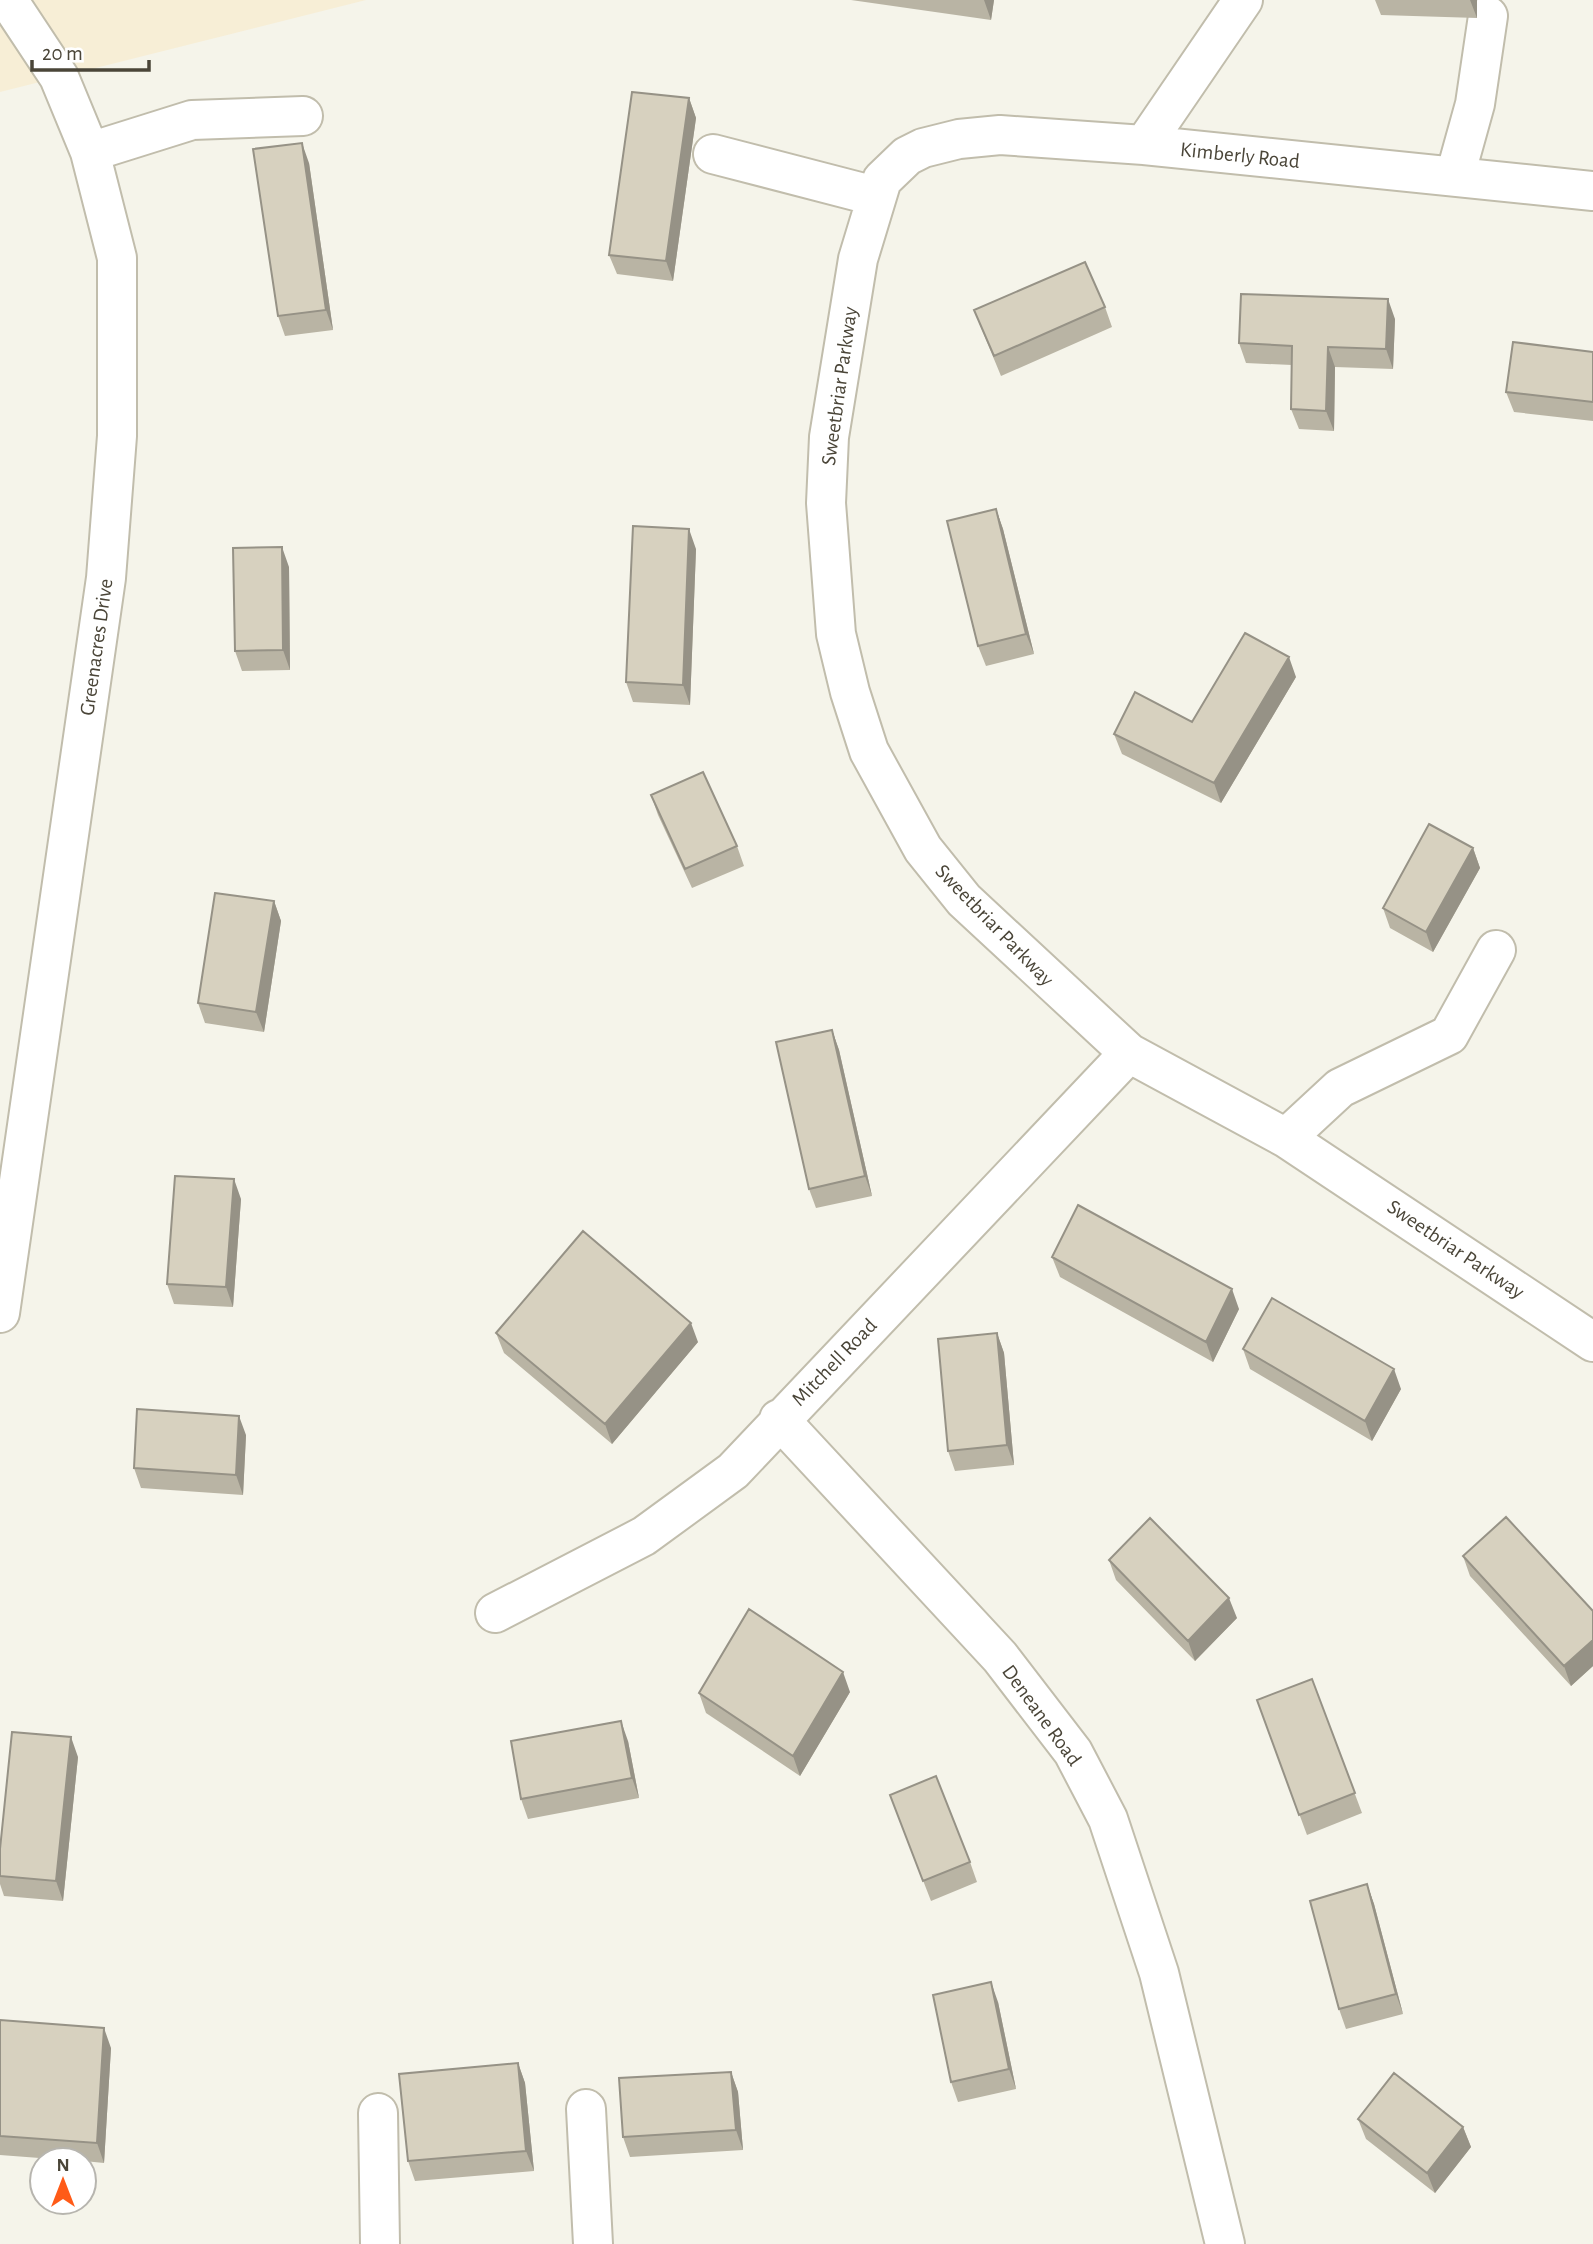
<svg xmlns="http://www.w3.org/2000/svg" width="1593" height="2244" font-family="'Alegreya Sans',sans-serif">
<style>
.commercial{fill:#f7eed6}
.lines{fill:none;stroke-linecap:round;stroke-linejoin:round}
.minor-casing{stroke:#c1bdac;stroke-width:42}
.minor{stroke:#fff;stroke-width:38}
.wall{fill:#b9b4a4}
.shaded-wall{fill:#969286}
.building{fill:#d7d1bf;stroke:#969286;stroke-width:2}
.labels{text-anchor:middle;stroke-width:6;stroke-linejoin:round;paint-order:stroke}
.street-label{font-size:21px;fill:#4a4538;stroke:#fff}
</style>
<rect width="100%" height="100%" fill="#f5f4ea"/>
<path class="commercial" d="M0 0H366L0 92Z"/>
<g class="lines">
<g class="minor-casing">
<path id="minor" d="M1144 145 1243 0
M90 152 192 120 303 116
M713 154 875 196
M1455 176 1475 104 1488 16
M1593 191 1144 145 1000 135 959 139 923 148 907 156 882 180 858 259 829 437 826 503 836 634 850 692 869 751 923 849 964 900 1129 1053 1286 1138 1593 1342
M1286 1138 1340 1088 1449 1035 1496 950
M0 1313 106 578 117 436V258L90 152 59 77 8 0
M779 1419 1000 1657 1073 1752 1108 1819 1159 1973 1225 2244
M495 1613 644 1536 733 1471 1129 1053
M586 2109 593 2244
M378 2113 380 2244"/>
</g>
<use href="#minor" class="minor"/>
</g>
<path class="wall" d="M851 0H994L991 20Z
M1375 0H1477V18L1381 15Z
M689 98 696 118 673 281 617 274 609 255Z
M309 163 333 330 285 336 278 316Z
M1105 307 1112 327 1001 376 982 330 974 310Z
M1395 319 1393 369 1335 367 1334 431 1299 429 1291 409 1292 365 1246 363 1239 343Z
M1593 352V421L1514 412 1506 392Z
M996 509 1003 529 1034 654 986 666 978 646Z
M696 549 690 705 633 702 626 682Z
M289 567 290 670 242 671 235 651Z
M1296 677 1221 803 1122 754 1114 734 1192 722Z
M651 795 737 846 744 866 692 888 658 815Z
M1473 848 1480 868 1433 952 1390 928 1383 908Z
M274 901 281 921 264 1032 205 1023 198 1003Z
M832 1030 839 1050 872 1196 816 1208 809 1189Z
M241 1199 233 1307 174 1304 167 1284Z
M1052 1257 1239 1309 1213 1362 1060 1277Z
M496 1333 698 1342 612 1444 504 1353Z
M997 1333 1004 1353 1014 1465 955 1471 948 1451Z
M1243 1349 1401 1389 1372 1441 1250 1369Z
M246 1435 243 1495 141 1488 134 1468Z
M1463 1556 1593 1611V1666L1571 1686 1470 1576Z
M1109 1560 1237 1618 1195 1661 1116 1580Z
M1312 1679 1362 1813 1307 1835 1257 1700Z
M850 1692 800 1776 706 1713 699 1693Z
M628 1741 639 1798 528 1819 521 1799Z
M78 1757 63 1901 4 1896 0 1884V1849Z
M890 1795 970 1862 977 1882 931 1901Z
M1367 1884 1374 1904 1403 2014 1346 2029 1339 2009Z
M998 2002 1016 2089 958 2102 951 2082Z
M0 2020 111 2048 104 2163 84 2161V2160H66L0 2155Z
M518 2063 525 2083 534 2171 415 2181 408 2161Z
M731 2072 738 2092 743 2150 630 2157 623 2137Z
M1358 2119 1463 2127 1471 2147 1435 2193 1366 2139Z"/>
<path class="shaded-wall" d="M984 0H994L991 20Z
M1470 0H1477V18Z
M689 98 696 118 673 281 666 261Z
M302 143 309 163 333 330 326 310Z
M1388 299 1395 319 1393 369 1386 349Z
M1328 347 1335 367 1334 431 1326 411Z
M996 509 1003 529 1034 654 1026 634Z
M689 529 696 549 690 705 683 685Z
M282 547 289 567 290 670 283 650Z
M1289 657 1296 677 1221 803 1214 783Z
M1473 848 1480 868 1433 952 1426 932Z
M274 901 281 921 264 1032 256 1012Z
M832 1030 839 1050 872 1196 865 1176Z
M234 1179 241 1199 233 1307 226 1287Z
M1232 1289 1239 1309 1213 1362 1206 1342Z
M691 1323 698 1342 612 1444 605 1424Z
M997 1333 1004 1353 1014 1465 1007 1445Z
M1394 1369 1401 1389 1372 1441 1365 1421Z
M239 1416 246 1435 243 1495 236 1475Z
M1229 1598 1237 1618 1195 1661 1188 1641Z
M1593 1640V1666L1571 1686 1564 1666Z
M843 1672 850 1692 800 1776 793 1756Z
M621 1721 628 1741 639 1798 632 1778Z
M71 1737 78 1757 63 1901 56 1881Z
M1367 1884 1374 1904 1403 2014 1396 1994Z
M991 1982 998 2002 1016 2089 1009 2069Z
M104 2028 111 2048 104 2163 97 2143Z
M518 2063 525 2083 534 2171 526 2151Z
M731 2072 738 2092 743 2150 736 2130Z
M1463 2127 1471 2147 1435 2193 1427 2173Z"/>
<path class="building" d="M632 92 689 98 666 261 609 255Z
M302 143 326 310 278 316 253 149Z
M1085 262 1105 307 994 356 974 310Z
M1241 294 1388 299 1386 349 1328 347 1326 411 1291 409 1292 346 1239 343Z
M1513 342 1593 352V402L1506 392Z
M996 509 1026 634 978 646 947 521Z
M633 526 689 529 683 685 626 682Z
M282 547 283 650 235 651 233 548Z
M1245 633 1289 657 1214 783 1114 734 1135 692 1192 722Z
M703 772 737 846 685 869 651 795Z
M1429 824 1473 848 1426 932 1383 908Z
M215 893 274 901 256 1012 198 1003Z
M832 1030 865 1176 809 1189 776 1042Z
M175 1176 234 1179 226 1287 167 1284Z
M1078 1205 1232 1289 1206 1342 1052 1257Z
M583 1231 691 1323 605 1424 496 1333Z
M1272 1298 1394 1369 1365 1421 1243 1349Z
M997 1333 1007 1445 948 1451 938 1339Z
M137 1409 239 1416 236 1475 134 1468Z
M1506 1517 1593 1611V1640L1564 1666 1463 1556Z
M1150 1518 1229 1598 1188 1641 1109 1560Z
M749 1609 843 1672 793 1756 699 1693Z
M1312 1679 1355 1793 1299 1815 1257 1700Z
M621 1721 632 1778 521 1799 511 1741Z
M12 1732 71 1737 56 1881 0 1876V1849Z
M936 1776 970 1862 923 1881 890 1795Z
M1367 1884 1396 1994 1339 2009 1310 1901Z
M991 1982 1009 2069 951 2082 933 1995Z
M0 2020 104 2028 97 2143 0 2136Z
M518 2063 526 2151 408 2161 399 2074Z
M731 2072 736 2130 623 2137 619 2078Z
M1394 2073 1463 2127 1427 2173 1358 2119Z"/>
<g class="labels">
<g class="street-label">
<text transform="translate(1240 155) rotate(6)" y="7">Kimberly Road</text>
<text transform="translate(839 386) rotate(-82)" y="7">Sweetbriar Parkway</text>
<text transform="translate(96 647) rotate(-82)" y="7">Greenacres Drive</text>
<text transform="translate(995 925) rotate(46)" y="7">Sweetbriar Parkway</text>
<text transform="translate(1456 1249) rotate(34)" y="7">Sweetbriar Parkway</text>
<text transform="translate(834 1362) rotate(-46)" y="7">Mitchell Road</text>
<text transform="translate(1042 1715) rotate(54)" y="7">Deneane Road</text>
</g>
</g>
<g transform="translate(63 2181)"><circle r="33" fill="#ffffff" stroke="#b7b5af" stroke-width="2"/>
<path d="M0-5L12 26L0 18L-12 26Z" fill="#ff5b18"/>
<text y="-10" font-size="19" font-weight="bold" text-anchor="middle" fill="#4a4538">N</text>
</g>
<path d="M32 60v10h117v-10" fill="none" stroke="#4a4538" stroke-width="3.5"/>
<text x="42" y="60" font-size="21" fill="#4a4538" stroke="#ffffff" stroke-width="5" paint-order="stroke">20 m</text>
</svg>
